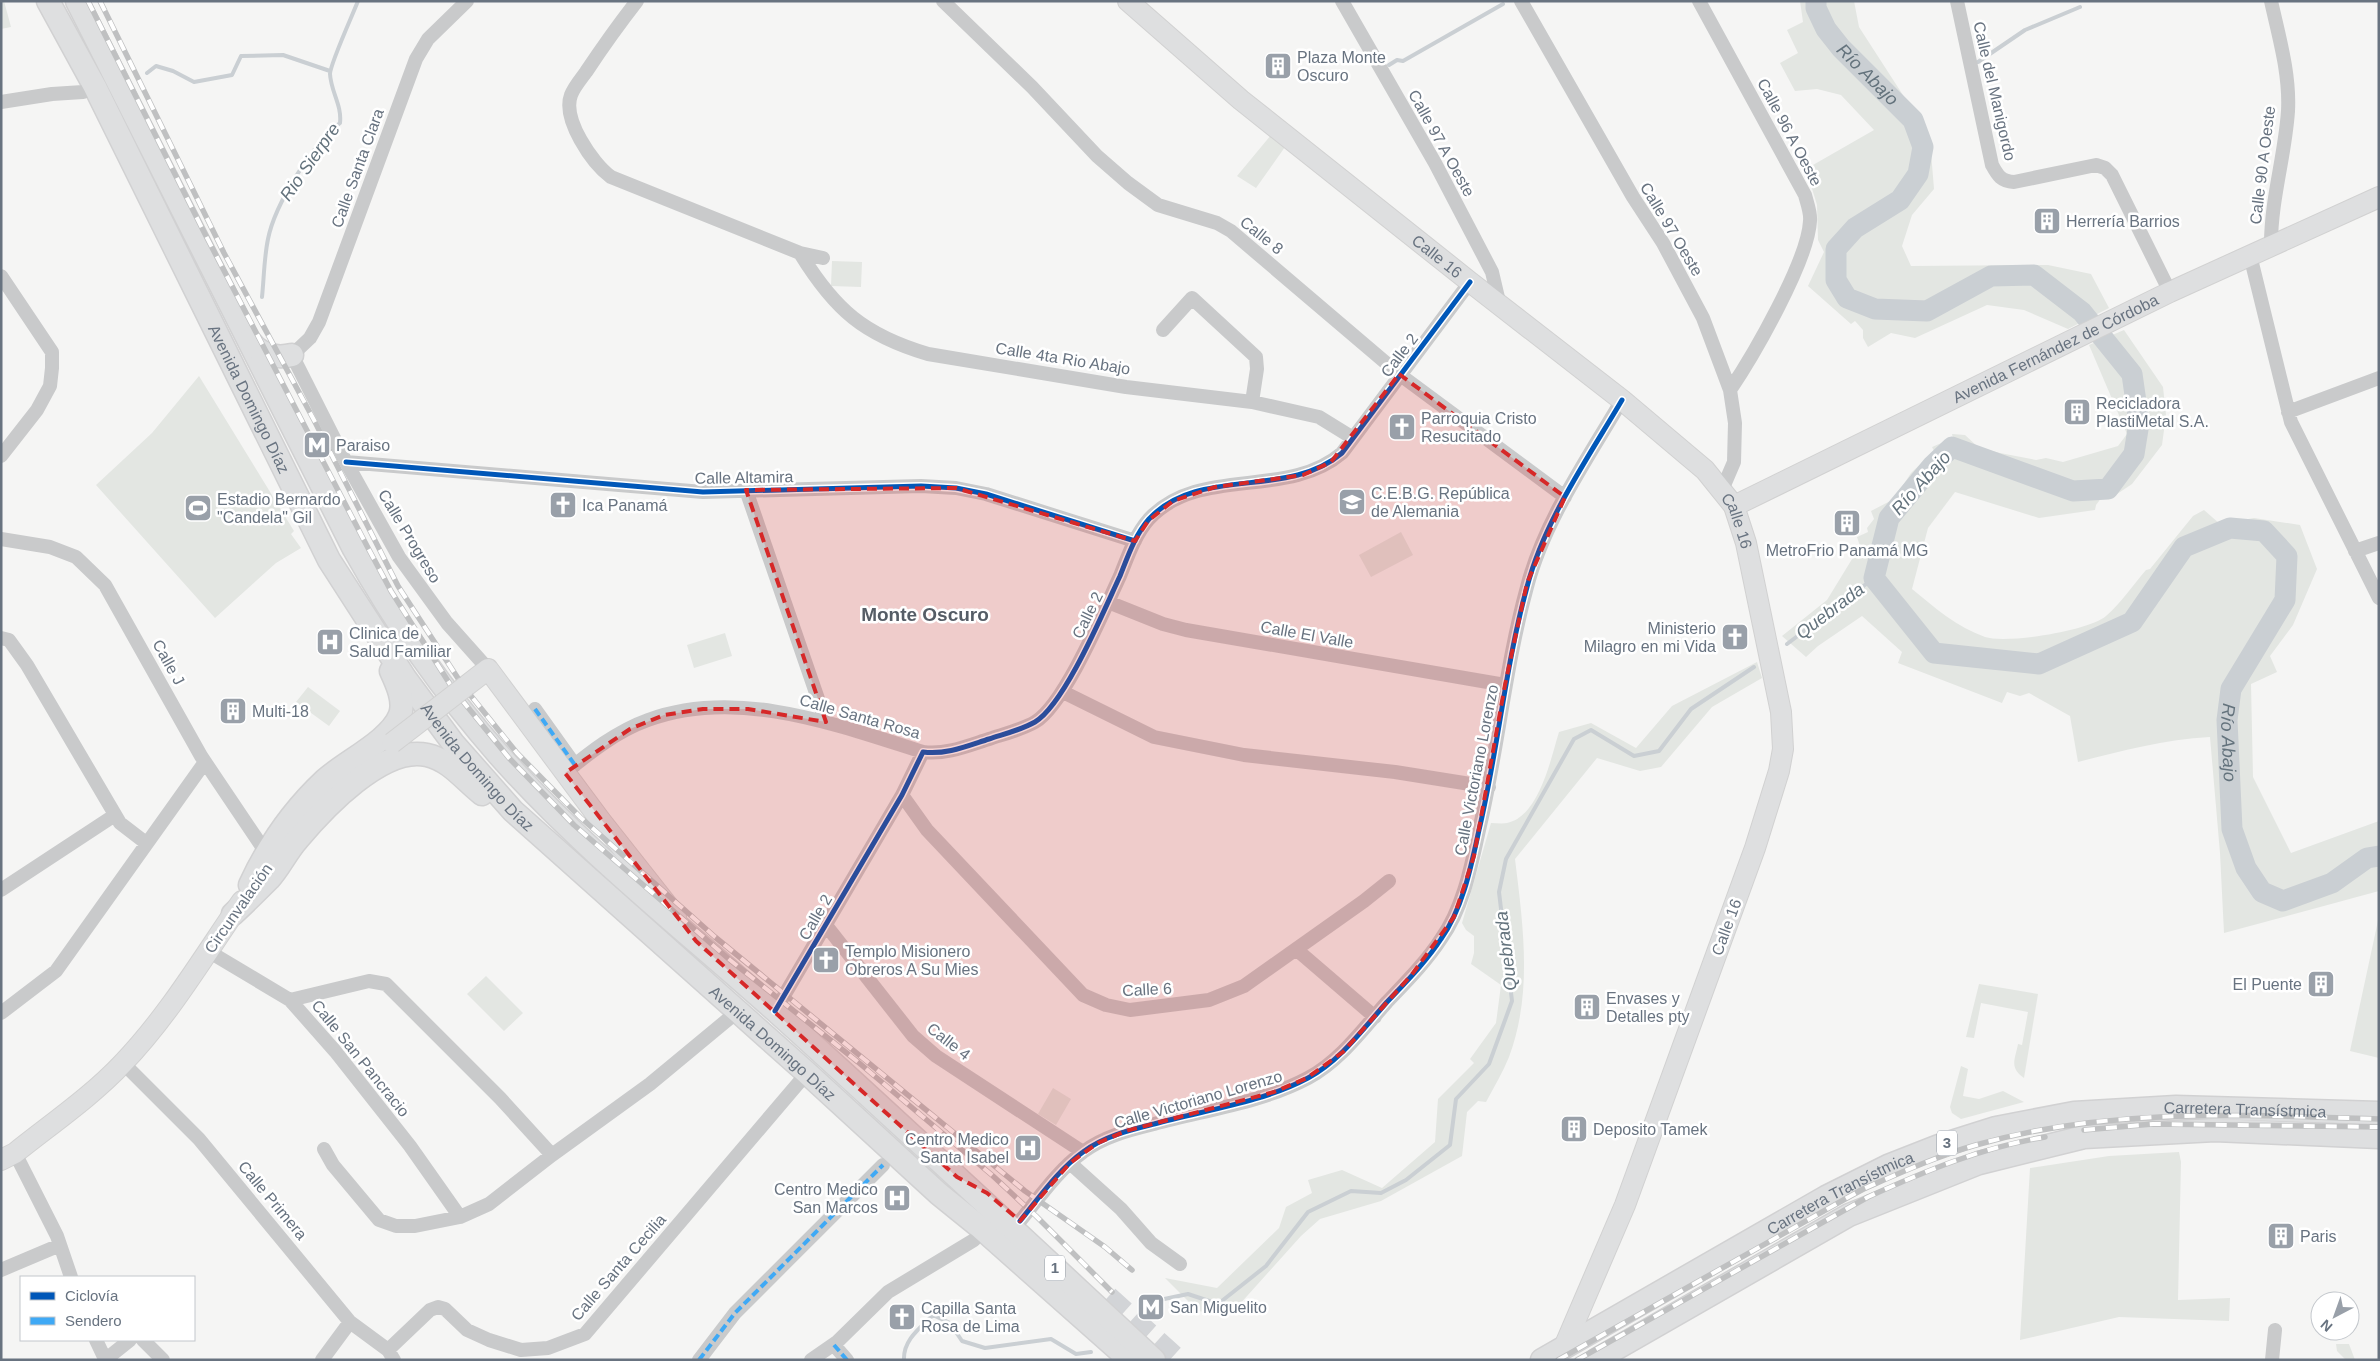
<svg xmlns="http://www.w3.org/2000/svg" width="2380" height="1361" font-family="Helvetica,sans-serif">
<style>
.green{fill:#e3e6e2}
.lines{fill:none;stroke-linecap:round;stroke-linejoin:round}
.stream{stroke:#cacfd3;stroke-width:4}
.river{stroke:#cacfd3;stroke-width:21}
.primary-tunnel{stroke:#d2d4d7;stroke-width:22;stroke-dasharray:22 11;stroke-linecap:butt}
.secondary-casing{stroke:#d1d1d1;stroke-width:22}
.primary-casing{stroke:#d1d1d2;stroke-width:25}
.street{stroke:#c9cacb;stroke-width:14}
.secondary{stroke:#dedfe0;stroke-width:20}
.primary{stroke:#dedfe0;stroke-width:22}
.rail-casing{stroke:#bfc0c1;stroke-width:5.5}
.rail{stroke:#fff;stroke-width:4;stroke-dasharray:11;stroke-linecap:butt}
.secondary-bridge-casing{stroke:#d1d1d1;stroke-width:22;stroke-linecap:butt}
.secondary-bridge{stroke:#dedfe0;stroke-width:20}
.quiet{stroke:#3fa9f5;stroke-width:4;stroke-dasharray:8 4;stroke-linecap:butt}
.cycleway-casing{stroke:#fff;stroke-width:8}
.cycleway{stroke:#0057b8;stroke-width:5}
.marked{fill:#d62828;fill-opacity:0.2;stroke:#d62828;stroke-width:4;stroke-dasharray:10 6;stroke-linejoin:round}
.labels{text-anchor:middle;stroke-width:5;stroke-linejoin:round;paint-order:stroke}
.shield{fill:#fff;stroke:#959da6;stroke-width:1}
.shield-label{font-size:15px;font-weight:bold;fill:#687380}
.poi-label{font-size:16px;fill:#687380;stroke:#fff;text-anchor:start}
.street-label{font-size:16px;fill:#687380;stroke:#fff}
.water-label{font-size:18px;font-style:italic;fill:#64737d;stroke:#fff}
.quarter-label{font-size:19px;font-weight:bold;fill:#555d66;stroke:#fff}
</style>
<rect width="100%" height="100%" fill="#f5f5f4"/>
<path class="green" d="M1 1H4L11 27 1 29Z
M1800 1H1854L1859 27 1921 123 1931 152 1934 189 1912 215 1902 246 1911 266 2048 265 2091 274 2109 308 2068 329 2024 310 1987 305 1915 338 1891 333 1868 347 1863 338V330L1855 321 1851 324 1808 286 1824 252 1818 240 1817 205 1806 169 1874 130 1841 95 1817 89 1795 91 1780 63 1798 53 1787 30 1803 22Z
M1271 135 1285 147 1256 188 1237 176Z
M832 261 862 262 861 287 831 286Z
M2124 330 2163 387 2166 415 2162 445 2132 484 2117 494 2102 497 2096 505 2095 510 2039 518 1955 492 1928 528 1912 589C1935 608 1957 627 1985 637 2006 644 2089 631 2106 616 2121 603 2133 585 2146 570L2150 569 2193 516 2204 510 2220 524 2254 518 2300 525 2317 569 2293 625 2270 656 2277 672 2251 684 2253 777 2291 853 2379 821V891L2224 933 2220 853 2210 737C2165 739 2122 751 2078 762L2070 716 2029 693 2020 696 2007 692 2002 703 1898 663 1902 652 1862 616 1818 646 1806 657 1782 636 1827 600 1860 546 1857 537 1868 532 1867 528 1874 519 1871 511 1894 499 1911 473 1934 451 1932 447 1953 438 1952 434 1965 435 1978 447 2000 453 2036 460 2046 458 2063 462 2118 446 2127 434 2089 345Z
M199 376 294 531 291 534 301 548 276 563 215 618 96 485 152 433Z
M1401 532 1413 555 1371 577 1359 555Z
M725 633 732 656 694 668 687 645Z
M1757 662 1762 678 1712 707 1661 767 1640 771 1597 758 1515 859C1523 925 1533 993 1509 1057 1503 1072 1494 1087 1486 1102L1478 1101 1467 1112 1462 1156 1381 1201 1320 1219 1301 1236 1230 1315 1198 1311 1165 1278 1217 1288 1279 1228 1286 1207 1312 1193 1308 1180 1342 1170 1382 1188 1435 1142 1438 1099 1474 1063 1470 1059 1496 1023 1501 985 1471 964 1474 953V936L1466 930 1462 923 1491 823C1496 823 1502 824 1507 823 1539 817 1551 758 1559 732L1591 723 1636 748 1672 706Z
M308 687 340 711 329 726 296 702Z
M2379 916V1058L2350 1051Z
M486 976 523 1013 504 1031 467 994Z
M1979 984 2038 994 2024 1078C2009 1067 2015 1060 2018 1044L2022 1045 2028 1012 1981 1003 1974 1038 1966 1037Z
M1961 1066 1968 1069 1963 1096 1979 1099 2003 1091 2024 1102 1961 1119 1952 1113 1950 1107Z
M1053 1088 1071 1099 1056 1125 1038 1114Z
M2179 1152 2181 1162 2178 1300 2230 1298 2229 1321 2119 1317 2020 1340 2030 1168 2109 1156Z
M2336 1344H2349L2355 1360H2346L2337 1351Z"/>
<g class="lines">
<path class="stream" d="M1978 62 2025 30 2080 7
M1389 65 1397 60 1403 61 1503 4
M147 73 156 66 173 71 194 82 232 75 241 56 283 55 330 71
M262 297C264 278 264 258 268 239 275 204 312 145 340 123 342 105 331 92 330 74 330 64 353 14 358 1
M1787 644 1874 578
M1150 1302 1188 1294 1218 1304 1266 1266 1308 1212 1351 1191 1381 1193 1406 1180 1450 1145 1456 1099 1489 1064 1512 1001 1499 892 1506 859 1574 739 1591 730 1634 756 1659 751 1691 709 1754 667
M904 1360C903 1340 920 1328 933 1315L950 1323 962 1341 985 1348 1051 1339 1076 1354 1091 1352"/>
<path class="river" id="s1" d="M1816 1V8L1826 29 1841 48 1913 120 1923 147 1918 174 1900 200 1855 228 1836 249V280L1847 298 1875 309 1927 311 1991 276 2034 275 2082 312 2132 374 2139 423 2134 454 2108 489 2073 491 1952 447 1933 465 1889 518 1874 578 1934 653 2039 664 2132 622 2184 547 2230 528 2264 531 2287 556 2285 600 2231 689 2227 720 2232 829 2246 868 2262 892 2283 901 2332 883 2367 858 2379 856"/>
<path class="primary-tunnel" d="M1108 1297 1178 1360"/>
<g class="secondary-casing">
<g id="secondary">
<path id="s2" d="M1128 1 1241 100 1470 282 1622 400 1705 470 1734 506 1746 543 1781 712 1783 749 1779 771 1755 848 1625 1205 1564 1347"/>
<path id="s3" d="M1734 506 2170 292 2379 197"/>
<path d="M466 686 488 669 601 821 676 916"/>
<path d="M1 1160 15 1153C51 1124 91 1097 123 1063 169 1015 204 956 242 901"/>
</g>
</g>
<g class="primary-casing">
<g id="primary">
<path id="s4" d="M48 1 95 87 329 560 405 678 453 743 513 811 807 1073 939 1194 981 1228 1130 1360"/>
<path d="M77 1 354 549C395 623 443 691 499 755 583 850 684 929 778 1013 904 1127 1029 1244 1154 1360"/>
<path d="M249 340C259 354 275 359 292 355"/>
<path d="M250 885C268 846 294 809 325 780 346 761 390 741 400 715 405 701 397 684 391 671"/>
<path d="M233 914C245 903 257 891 269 879 280 867 287 851 298 839 324 808 383 745 427 755 450 760 465 781 482 794"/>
<path id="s5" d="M1542 1360 1826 1197 1888 1166 1939 1146 1996 1128 2074 1113 2176 1107 2379 1113"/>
<path d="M1596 1360 1849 1215 1979 1163 2084 1137 2215 1130 2379 1137"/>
</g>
</g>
<path class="street" d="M467 1 428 39 416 59 319 322 310 338 292 355 346 462 399 557 447 623 488 669
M637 1C619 24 602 48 586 72 581 79 574 87 571 95 562 119 592 163 611 177L800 253 823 258
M943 1 1032 87 1097 156 1128 183 1158 205 1217 223 1231 231 1399 374 1565 497
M1342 1 1435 163 1492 272 1500 306
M1521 1 1633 197 1663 243 1703 318 1730 390 1735 423 1734 462 1722 490
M1699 1 1805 195C1807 203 1811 213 1810 221 1808 261 1753 356 1730 390
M1957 1 1992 165C1998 176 2001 181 2014 182L2096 165 2105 168 2112 175 2170 292
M2271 1C2279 37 2290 74 2288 111 2285 156 2271 199 2271 244
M1 102 52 94 83 92 95 87
M800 253C835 310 864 335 928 354L1126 387 1252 402 1319 417 1353 438
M2250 255 2291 422 2379 598
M1 276 52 352V368L50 386 37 410 1 456
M1163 330 1192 298 1256 357 1257 369 1252 402
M2288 412 2379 378
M346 462 703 492 921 486 956 488 986 494 1135 541
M746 490 826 722
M1 539 50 547 76 557 105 585 201 756 267 854
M2355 551 2379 543
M1108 602 1163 624 1186 630 1505 685
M1 638 9 640 27 665 120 823 146 843
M1063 692 1154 737 1244 755 1395 772 1489 787
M535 709 575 765
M565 773C589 753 617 731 648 720 738 687 837 725 923 752
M902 795 927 830 1083 995 1106 1005 1130 1010 1209 1000 1244 986 1364 901 1389 881
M1 890 115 815
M825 924 913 1036 936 1056 1083 1152
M1297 950 1375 1017
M208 951 290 1000 335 1051 410 1146 460 1217
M290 1000 369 981 386 984 500 1098 552 1155
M775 1011 902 795 923 752C946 755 967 746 989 739 1004 734 1021 730 1035 722 1065 704 1104 610 1120 576 1128 556 1135 535 1149 519 1199 465 1287 500 1342 453L1470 282
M1 1013 56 971 205 762
M123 1063 199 1139 350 1322 388 1350 394 1360
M324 1149 333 1165 379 1220 396 1226H415L460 1217 489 1204 552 1155 650 1084 738 1011
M15 1153 57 1236 71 1277
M1070 1163 1121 1209 1151 1243 1180 1264
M1020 1221C1039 1198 1058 1170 1083 1152 1104 1136 1130 1130 1154 1124 1205 1110 1261 1103 1308 1078 1340 1061 1363 1029 1387 1002 1406 982 1426 962 1441 939 1463 908 1471 867 1479 830 1498 750 1505 667 1527 587 1544 521 1588 458 1622 400
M1 1270 60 1245
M96 1340 105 1359
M143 1340 163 1360
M834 1345 847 1360
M388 1350 430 1310 438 1307 445 1309 467 1330 489 1340 521 1350 548 1348 585 1334 807 1073
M105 1360 130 1340
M322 1360 350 1322
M699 1360 735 1313 883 1165
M811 1360 837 1342 888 1292 974 1240
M2272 1360 2275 1330"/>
<use href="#secondary" class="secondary"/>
<use href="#primary" class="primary"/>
<g class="rail-casing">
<path id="rail" d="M88 1 205 234 367 546 391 591 453 689 509 758 574 825 730 960 858 1062 993 1176 1036 1216 1112 1292
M100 1 224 253 314 420 398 586 463 686 517 753 580 817 715 937 1025 1191 1105 1247 1132 1270
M2084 1130 2153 1124 2379 1127
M1558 1360 1863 1189C1900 1173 1937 1156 1976 1145 2109 1107 2242 1115 2379 1119
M1577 1360 1868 1197C1925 1171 1983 1147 2045 1137"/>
</g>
<use href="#rail" class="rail"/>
<g class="secondary-bridge-casing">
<path id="secondary-bridge" d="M392 743 466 686"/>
</g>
<use href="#secondary-bridge" class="secondary-bridge"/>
<path class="quiet" d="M535 709 575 765
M834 1345 847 1360
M699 1360 735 1313 883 1165"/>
<g class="cycleway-casing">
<path id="cycleway" d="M346 462 703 492 921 486 956 488 986 494 1135 541
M775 1011 902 795 923 752C946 755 967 746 989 739 1004 734 1021 730 1035 722 1065 704 1104 610 1120 576 1128 556 1135 535 1149 519 1199 465 1287 500 1342 453L1470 282
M1020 1221C1039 1198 1058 1170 1083 1152 1104 1136 1130 1130 1154 1124 1205 1110 1261 1103 1308 1078 1340 1061 1363 1029 1387 1002 1406 982 1426 962 1441 939 1463 908 1471 867 1479 830 1498 750 1505 667 1527 587 1544 521 1588 458 1622 400"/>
</g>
<use href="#cycleway" class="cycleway"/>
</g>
<path class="marked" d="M1399 374 1565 497 1527 583 1505 685 1474 856 1454 917 1413 973 1343 1052 1307 1078 1274 1092 1126 1131 1098 1143 1070 1163 1020 1221 987 1193 957 1177 696 941 565 773 630 729 664 715 703 709H748L826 722 746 490 956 488 1135 541 1148 521 1173 501 1215 487 1303 475 1331 462Z"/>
<defs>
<g id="building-square" transform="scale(1.4375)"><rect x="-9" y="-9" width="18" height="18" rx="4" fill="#99a0a9" stroke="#fff"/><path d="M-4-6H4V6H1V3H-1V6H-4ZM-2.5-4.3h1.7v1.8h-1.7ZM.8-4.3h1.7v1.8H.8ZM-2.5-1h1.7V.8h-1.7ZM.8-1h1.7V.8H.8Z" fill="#fff"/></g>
<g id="church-square" transform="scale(1.4375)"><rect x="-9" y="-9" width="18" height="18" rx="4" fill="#99a0a9" stroke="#fff"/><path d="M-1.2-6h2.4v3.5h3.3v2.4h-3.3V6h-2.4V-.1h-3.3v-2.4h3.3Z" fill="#fff"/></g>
<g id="metro-square" transform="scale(1.4375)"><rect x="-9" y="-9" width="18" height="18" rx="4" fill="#99a0a9" stroke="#fff"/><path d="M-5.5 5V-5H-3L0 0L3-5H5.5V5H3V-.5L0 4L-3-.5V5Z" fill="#fff"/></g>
<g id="school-square" transform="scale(1.4375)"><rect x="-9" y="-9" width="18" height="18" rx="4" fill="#99a0a9" stroke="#fff"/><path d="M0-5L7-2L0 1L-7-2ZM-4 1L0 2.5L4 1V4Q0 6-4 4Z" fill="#fff"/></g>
<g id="stadium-square" transform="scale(1.4375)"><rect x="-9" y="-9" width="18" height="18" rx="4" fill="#99a0a9" stroke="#fff"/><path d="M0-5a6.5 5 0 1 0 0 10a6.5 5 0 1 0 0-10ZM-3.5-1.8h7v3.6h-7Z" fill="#fff"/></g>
<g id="hospital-square" transform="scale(1.4375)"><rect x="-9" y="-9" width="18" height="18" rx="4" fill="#99a0a9" stroke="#fff"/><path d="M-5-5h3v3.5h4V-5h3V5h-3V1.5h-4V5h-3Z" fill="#fff"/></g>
</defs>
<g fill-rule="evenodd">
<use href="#building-square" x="1278" y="66"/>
<use href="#building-square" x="2047" y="221"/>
<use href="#building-square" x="2077" y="412"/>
<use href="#church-square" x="1402" y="427"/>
<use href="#metro-square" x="317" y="445"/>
<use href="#school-square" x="1352" y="502"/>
<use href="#church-square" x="563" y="505"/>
<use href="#stadium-square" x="198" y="508"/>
<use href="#building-square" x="1847" y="523"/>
<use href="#church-square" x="1735" y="637"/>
<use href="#hospital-square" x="330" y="642"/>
<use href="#building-square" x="233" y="711"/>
<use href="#church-square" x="826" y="960"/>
<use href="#building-square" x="2321" y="984"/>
<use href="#building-square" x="1587" y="1007"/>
<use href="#building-square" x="1574" y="1129"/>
<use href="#hospital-square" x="1028" y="1148"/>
<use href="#hospital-square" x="897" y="1198"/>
<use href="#building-square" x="2281" y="1236"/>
<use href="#metro-square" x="1151" y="1307"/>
<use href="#church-square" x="902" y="1317"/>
</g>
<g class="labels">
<g class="shield">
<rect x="1937" y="1130.5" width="20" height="25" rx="4"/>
<rect x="1045" y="1255.5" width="20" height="25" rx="4"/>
</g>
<g class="shield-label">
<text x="1947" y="1148">3</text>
<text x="1055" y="1273">1</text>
</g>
<g class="poi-label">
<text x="1297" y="63">Plaza Monte<tspan x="1297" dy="18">Oscuro</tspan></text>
<text x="2066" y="227">Herrería Barrios</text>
<text x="2096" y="409">Recicladora<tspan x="2096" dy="18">PlastiMetal S.A.</tspan></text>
<text x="1421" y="424">Parroquia Cristo<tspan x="1421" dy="18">Resucitado</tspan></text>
<text x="336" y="451">Paraiso</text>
<text x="1371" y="499">C.E.B.G. República<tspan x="1371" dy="18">de Alemania</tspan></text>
<text x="217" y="505">Estadio Bernardo<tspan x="217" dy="18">"Candela" Gil</tspan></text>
<text x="582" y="511">Ica Panamá</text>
<text x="1847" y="556" text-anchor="middle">MetroFrio Panamá MG</text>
<text x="1716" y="634" text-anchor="end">Ministerio<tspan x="1716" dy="18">Milagro en mi Vida</tspan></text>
<text x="349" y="639">Clinica de<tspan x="349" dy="18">Salud Familiar</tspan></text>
<text x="252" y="717">Multi-18</text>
<text x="845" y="957">Templo Misionero<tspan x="845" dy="18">Obreros A Su Mies</tspan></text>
<text x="2302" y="990" text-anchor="end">El Puente</text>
<text x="1606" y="1004">Envases y<tspan x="1606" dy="18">Detalles pty</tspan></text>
<text x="1593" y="1135">Deposito Tamek</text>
<text x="1009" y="1145" text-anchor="end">Centro Medico<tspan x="1009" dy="18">Santa Isabel</tspan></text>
<text x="878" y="1195" text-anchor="end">Centro Medico<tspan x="878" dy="18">San Marcos</tspan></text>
<text x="2300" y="1242">Paris</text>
<text x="1170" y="1313">San Miguelito</text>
<text x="921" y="1314">Capilla Santa<tspan x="921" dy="18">Rosa de Lima</tspan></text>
</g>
<g class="street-label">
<text transform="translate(1995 91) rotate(77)" y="6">Calle del Manigordo</text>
<text transform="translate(1790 132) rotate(62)" y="6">Calle 96 A Oeste</text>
<text transform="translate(1442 143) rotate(61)" y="6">Calle 97 A Oeste</text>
<text transform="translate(2262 165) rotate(-83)" y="6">Calle 90 A Oeste</text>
<text transform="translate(357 168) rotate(-70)" y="6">Calle Santa Clara</text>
<text transform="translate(1672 229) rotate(59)" y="6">Calle 97 Oeste</text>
<text transform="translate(1262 235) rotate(39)" y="6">Calle 8</text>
<text dy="6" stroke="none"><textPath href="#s2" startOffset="401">Calle 16</textPath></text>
<text dy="6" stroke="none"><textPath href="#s3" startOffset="358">Avenida Fernández de Córdoba</textPath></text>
<text transform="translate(1399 355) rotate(-53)" y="6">Calle 2</text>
<text transform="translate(1063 358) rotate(9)" y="6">Calle 4ta Rio Abajo</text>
<text dy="6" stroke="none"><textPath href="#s4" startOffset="446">Avenida Domingo Díaz</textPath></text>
<text transform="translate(744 477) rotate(-1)" y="6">Calle Altamira</text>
<text dy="6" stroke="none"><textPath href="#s2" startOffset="805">Calle 16</textPath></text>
<text transform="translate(410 536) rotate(59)" y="6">Calle Progreso</text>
<text transform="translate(1087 615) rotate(-64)" y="6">Calle 2</text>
<text transform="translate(1307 634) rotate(10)" y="6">Calle El Valle</text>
<text transform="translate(169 662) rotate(61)" y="6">Calle J</text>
<text transform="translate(860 716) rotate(16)" y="6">Calle Santa Rosa</text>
<text dy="6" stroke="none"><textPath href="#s4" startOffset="881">Avenida Domingo Díaz</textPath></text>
<text transform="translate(1476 770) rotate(-79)" y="6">Calle Victoriano Lorenzo</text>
<text transform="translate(238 908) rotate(-55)" y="6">Circunvalación</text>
<text transform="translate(815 917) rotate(-60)" y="6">Calle 2</text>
<text transform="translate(1726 927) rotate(-70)" y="6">Calle 16</text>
<text transform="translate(1147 989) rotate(-3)" y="6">Calle 6</text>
<text transform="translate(949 1041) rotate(38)" y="6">Calle 4</text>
<text dy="6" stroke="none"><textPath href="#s4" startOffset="1286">Avenida Domingo Díaz</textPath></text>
<text transform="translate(361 1058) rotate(51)" y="6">Calle San Pancracio</text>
<text transform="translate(1198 1099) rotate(-16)" y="6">Calle Victoriano Lorenzo</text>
<text dy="6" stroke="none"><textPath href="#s5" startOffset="762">Carretera Transístmica</textPath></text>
<text dy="6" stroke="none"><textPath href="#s5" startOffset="342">Carretera Transístmica</textPath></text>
<text transform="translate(273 1200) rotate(50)" y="6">Calle Primera</text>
<text transform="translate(618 1267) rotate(-49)" y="6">Calle Santa Cecilia</text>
</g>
<g class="water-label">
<text dy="6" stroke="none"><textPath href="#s1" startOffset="92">Río Abajo</textPath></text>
<text transform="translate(310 162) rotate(-55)" y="6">Rio Sierpre</text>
<text transform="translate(1921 483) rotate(-48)" y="6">Río Abajo</text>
<text transform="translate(1830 611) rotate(-37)" y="6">Quebrada</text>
<text dy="6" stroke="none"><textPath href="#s1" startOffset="1876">Río Abajo</textPath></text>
<text transform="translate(1506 951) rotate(-97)" y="6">Quebrada</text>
</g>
<g class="quarter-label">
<text x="925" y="621">Monte Oscuro</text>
</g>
</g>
<rect width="2380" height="1361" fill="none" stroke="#687380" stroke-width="5"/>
<rect x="20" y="1276" width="175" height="65" fill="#ffffff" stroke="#c3c7cc"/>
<rect x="30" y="1292" width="25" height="8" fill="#0057b8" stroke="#c3c7cc"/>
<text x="65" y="1301" font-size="15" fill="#687380">Ciclovía</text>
<rect x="30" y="1317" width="25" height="8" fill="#3fa9f5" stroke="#c3c7cc"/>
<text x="65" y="1326" font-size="15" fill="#687380">Sendero</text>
<g transform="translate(2335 1316) rotate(221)"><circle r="24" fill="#ffffff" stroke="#c3c7cc"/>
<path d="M0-4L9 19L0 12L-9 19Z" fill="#99a0a9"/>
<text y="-8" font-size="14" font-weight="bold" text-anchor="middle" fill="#687380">N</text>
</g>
</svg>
